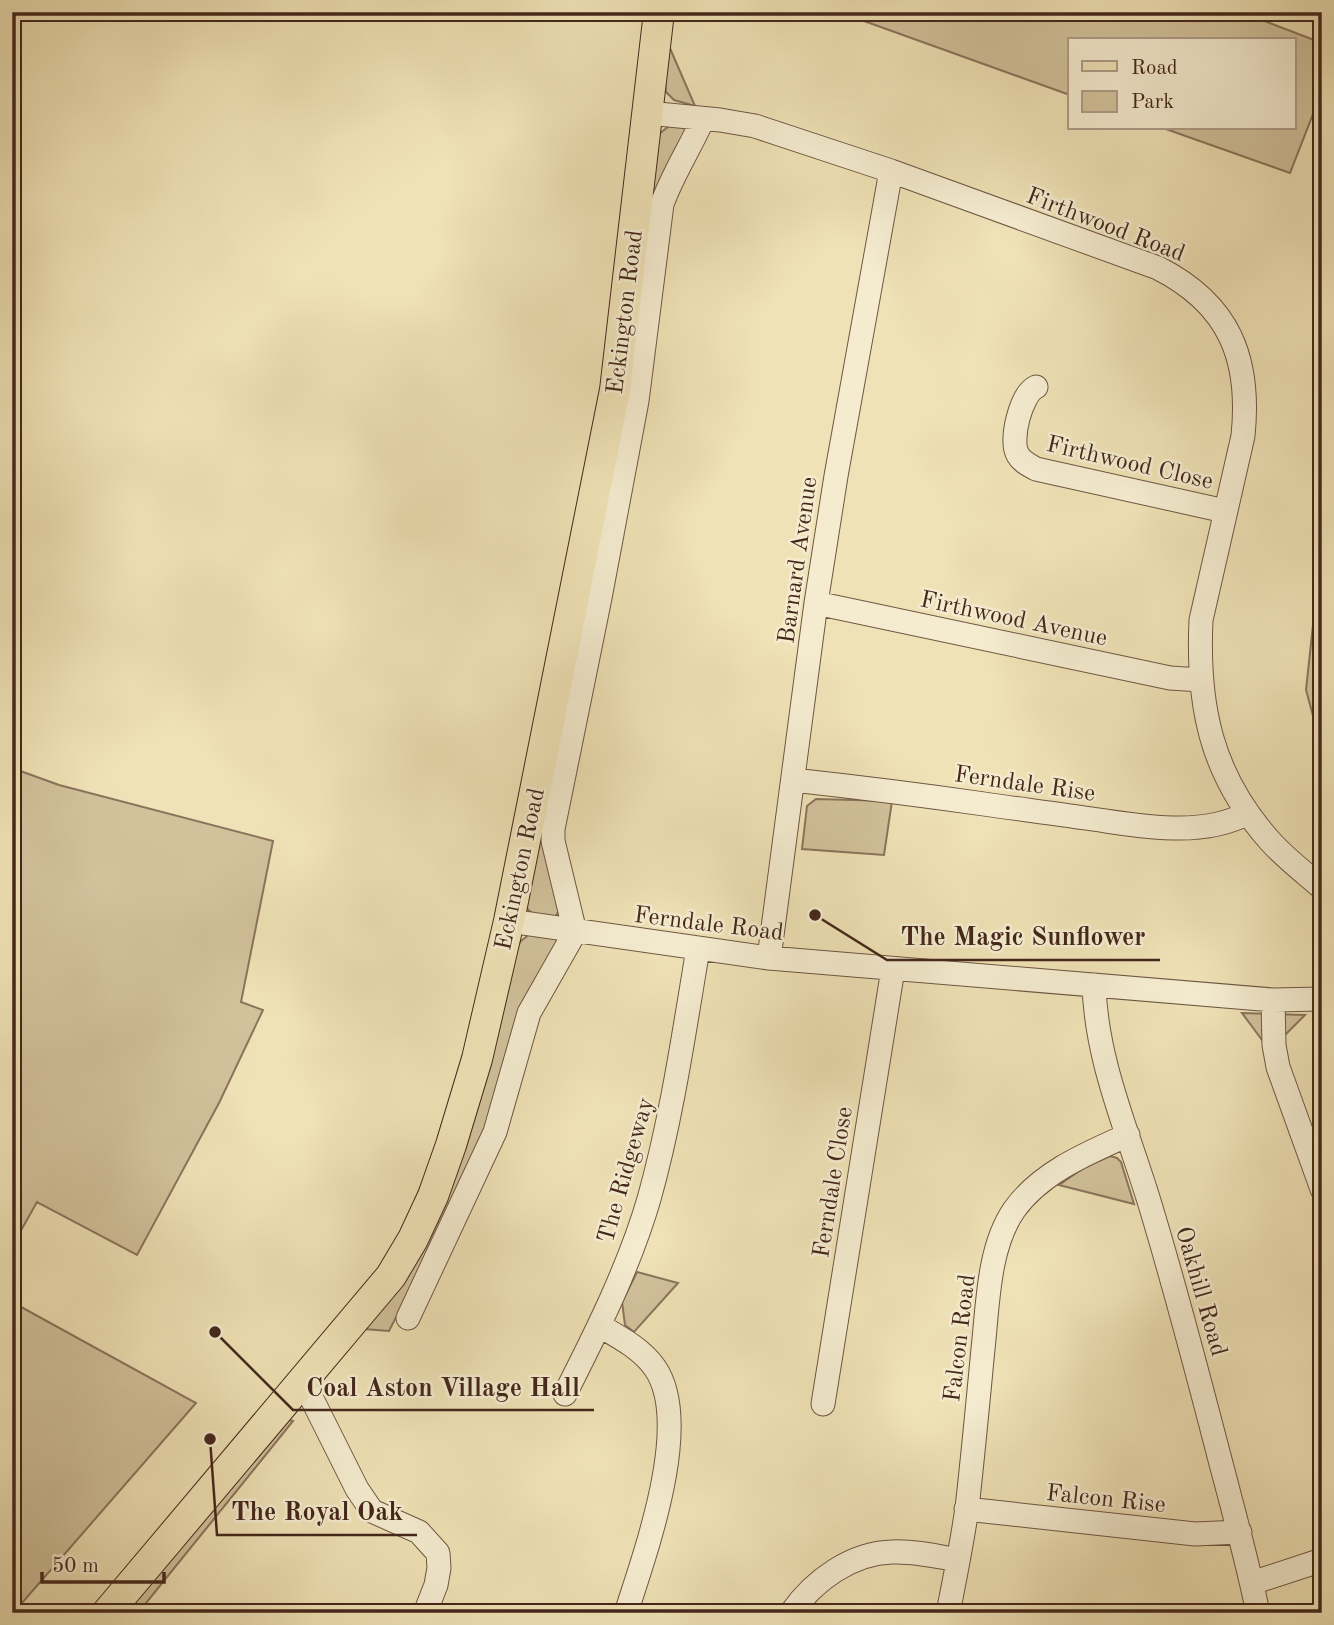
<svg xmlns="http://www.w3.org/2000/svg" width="1334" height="1625" font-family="'Old Standard TT',serif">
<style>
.green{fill:#d2c29c;stroke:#8b745c;stroke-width:2}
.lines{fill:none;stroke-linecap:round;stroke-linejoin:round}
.minor-casing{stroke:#6f5642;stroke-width:25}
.major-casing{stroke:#44271b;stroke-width:32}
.minor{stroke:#f5ecd0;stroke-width:23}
.major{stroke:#efe2b6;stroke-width:30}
.labels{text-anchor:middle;stroke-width:5;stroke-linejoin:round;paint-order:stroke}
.street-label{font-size:24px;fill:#44271b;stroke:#f5ecd0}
.leader{fill:none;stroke:#44271b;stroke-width:2.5}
.callout-dot{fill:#44271b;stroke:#f5ecd0;stroke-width:2.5}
.callout-label{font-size:26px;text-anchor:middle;font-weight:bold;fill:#44271b;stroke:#f5ecd0;stroke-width:5;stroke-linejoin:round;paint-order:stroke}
</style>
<rect width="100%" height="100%" fill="#efe2b6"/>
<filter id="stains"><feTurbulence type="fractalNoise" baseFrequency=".00286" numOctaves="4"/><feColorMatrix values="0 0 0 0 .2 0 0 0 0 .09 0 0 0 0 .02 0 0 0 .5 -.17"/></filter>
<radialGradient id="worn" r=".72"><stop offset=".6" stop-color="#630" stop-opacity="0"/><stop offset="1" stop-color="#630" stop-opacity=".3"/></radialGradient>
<path class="green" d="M839 12H1241L1322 43V91L1290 173 1163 128H1294V40H1070V95Z
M669 46 695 106 674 100 666 92 664 75Z
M669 126H679L687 130 686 141 547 826 561 906 556 916C542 921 531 915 523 903L659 134Z
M1322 581V749L1306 690 1313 625Z
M12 768 59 785 273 841 241 1002 263 1010 219 1103 137 1255 37 1202 19 1234 12 1231Z
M816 799 892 801 884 855 802 849 807 806Z
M531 933 556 939 560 946 494 1112 443 1226 389 1331 364 1329 514 951 521 941Z
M1242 1013 1305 1015 1285 1035 1262 1040Z
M1110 1156 1117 1158 1121 1162 1134 1204 1059 1185 1085 1167Z
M637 1272 678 1283 634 1332 625 1325 622 1302Z
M12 1302 196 1403 22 1603 12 1597Z
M286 1419 293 1421 138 1613H117Z"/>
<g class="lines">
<g class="minor-casing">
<path id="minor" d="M648 113 720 120 755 126 891 171 1158 268C1229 304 1251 358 1243 436L1201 620C1197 706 1211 775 1270 841 1285 858 1305 873 1322 888
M1036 387C1021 394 1009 441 1018 455 1022 462 1029 465 1036 469L1225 511
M816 603 1170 678 1201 680
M793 780C857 787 921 795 984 804 1018 809 1052 813 1085 818 1138 825 1199 839 1248 813
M509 921 769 958 1273 1000 1322 999
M769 958 816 603 836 476 891 171
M1094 985C1096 1063 1130 1136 1152 1211 1176 1291 1197 1371 1218 1452 1232 1506 1247 1559 1258 1613
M1273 1000 1274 1045 1278 1067 1322 1189
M408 1318 495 1132 529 1013 575 932 553 841V829L600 598 637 401 662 204C673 174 690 148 703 119
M600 1326C619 1337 642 1349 655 1368 693 1423 645 1553 626 1613
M303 1381 357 1489 372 1511 419 1532 438 1553 439 1568 436 1585 425 1613
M565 1394C597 1331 629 1267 649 1199 672 1117 684 1032 698 949
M823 1404 893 969
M966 1509 1195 1534 1240 1532
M1252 1583 1322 1560
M791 1613C814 1580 852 1553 892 1552 914 1551 936 1556 958 1560
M948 1613C955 1578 962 1543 967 1508 973 1455 978 1402 983 1349 988 1304 988 1248 1014 1210 1041 1172 1088 1153 1128 1135"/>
</g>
<g class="major-casing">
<path id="major" d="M107 1613 391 1276 413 1239 433 1196 451 1145 477 1059 509 921 615 390 659 12"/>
</g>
<use href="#minor" class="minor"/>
<use href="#major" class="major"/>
</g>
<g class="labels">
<g class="street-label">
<text transform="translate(1106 224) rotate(21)" y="8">Firthwood Road</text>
<text transform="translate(624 312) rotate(-83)" y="8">Eckington Road</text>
<text transform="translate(1130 462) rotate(13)" y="8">Firthwood Close</text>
<text transform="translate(797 560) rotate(-82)" y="8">Barnard Avenue</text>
<text transform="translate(1014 618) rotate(12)" y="8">Firthwood Avenue</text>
<text transform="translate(1025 783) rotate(8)" y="8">Ferndale Rise</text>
<text transform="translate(519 869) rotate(-78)" y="8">Eckington Road</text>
<text transform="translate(709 923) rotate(7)" y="8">Ferndale Road</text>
<text transform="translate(625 1170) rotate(-74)" y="8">The Ridgeway</text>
<text transform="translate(832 1182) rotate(-81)" y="8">Ferndale Close</text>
<text transform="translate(1202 1291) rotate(74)" y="8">Oakhill Road</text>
<text transform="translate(959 1338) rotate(-83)" y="8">Falcon Road</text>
<text transform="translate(1106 1498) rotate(6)" y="8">Falcon Rise</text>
</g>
</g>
<path class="leader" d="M815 915L887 960H1160M215 1332L293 1410H594M210 1439L217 1535H417"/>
<g class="callout-dot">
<circle cx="815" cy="915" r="7"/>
<circle cx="215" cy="1332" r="7"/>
<circle cx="210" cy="1439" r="7"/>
</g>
<g class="callout-label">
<text x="1023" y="945">The Magic Sunflower</text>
<text x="443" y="1396">Coal Aston Village Hall</text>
<text x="317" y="1520">The Royal Oak</text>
</g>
<rect width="1334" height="1625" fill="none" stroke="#efe2b6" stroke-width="42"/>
<rect x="14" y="14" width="1306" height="1597" fill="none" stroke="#44271b" stroke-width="3.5"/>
<rect x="21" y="21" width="1292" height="1583" fill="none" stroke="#44271b" stroke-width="2"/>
<rect x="1068" y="38" width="228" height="91" fill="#f5ecd0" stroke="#ae9d88" stroke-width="2"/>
<rect x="1082" y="61" width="35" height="10" fill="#efe2b6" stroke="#ae9d88" stroke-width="2"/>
<text x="1131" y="74" font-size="21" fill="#44271b">Road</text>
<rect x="1082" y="91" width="35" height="21" fill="#d2c29c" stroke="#ae9d88" stroke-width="2"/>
<text x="1131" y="108" font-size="21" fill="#44271b">Park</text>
<path d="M42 1572v10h122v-10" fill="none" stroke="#44271b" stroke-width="3.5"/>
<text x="52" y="1572" font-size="21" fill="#44271b" stroke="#f5ecd0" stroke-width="5" paint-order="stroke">50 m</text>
<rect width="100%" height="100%" filter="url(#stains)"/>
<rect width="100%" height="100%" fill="url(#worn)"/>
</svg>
